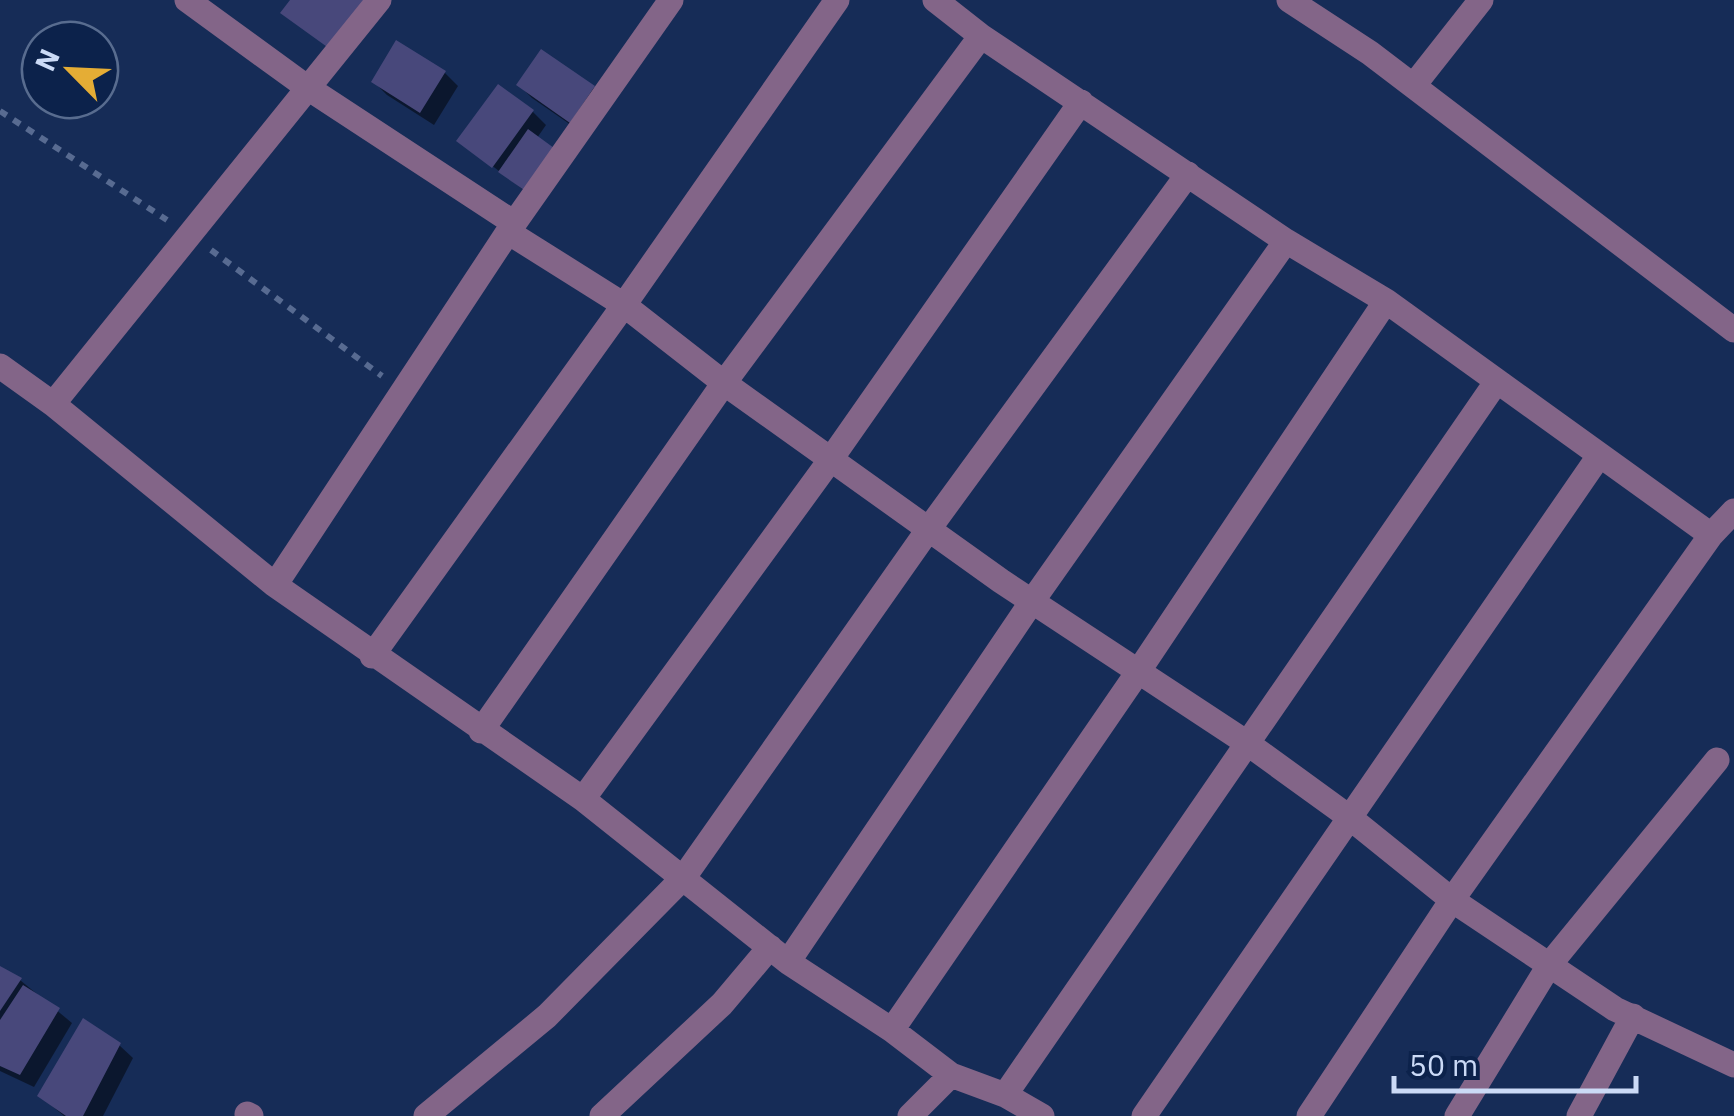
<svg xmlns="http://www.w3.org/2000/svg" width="1734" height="1116" font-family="'IBM Plex Sans',sans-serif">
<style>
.shadow{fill:#0007}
.building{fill:#48487b}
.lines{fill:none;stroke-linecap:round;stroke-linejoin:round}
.path{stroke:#586b91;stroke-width:6;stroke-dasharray:8 8;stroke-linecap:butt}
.minor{stroke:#836588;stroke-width:25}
</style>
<rect width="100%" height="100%" fill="#162c57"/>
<path class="shadow" d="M445 73 458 86 434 125 387 95 374 82Z
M519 85 593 88 607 102 584 134 532 98Z
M533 112 546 125 537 138 539 202 460 141Z
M0 969 20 980 72 1023 34 1087 0 1071Z
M119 1045 133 1058 103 1116H64L40 1096Z"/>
<path class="building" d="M290 0H366L330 49 280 13Z
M396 40 446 71 420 113 371 82Z
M541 49 595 86 570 123 516 85Z
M498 84 534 110 492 168 456 141Z
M528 129 554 148 524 190 498 172Z
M0 966 22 978 0 1011Z
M23 985 60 1008 20 1075 0 1066V1020Z
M83 1018 121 1043 83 1116H66L37 1096Z"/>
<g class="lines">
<path class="path" d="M0 111 167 220
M211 250 382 376"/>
<path class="minor" d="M187 0 308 88 514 223
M935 0 981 36 1286 241 1386 301 1711 535 1734 511
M1289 0 1370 53 1734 330
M1414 85 1481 0
M508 232 671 0
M0 366 53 404 275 585 508 232 624 305 724 383 1001 581 1247 743 1349 817 1452 900 1615 1009 1734 1065
M53 404 379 0
M275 585 583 799 788 962 892 1030 951 1075 1005 1095 1042 1116
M372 656 624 305 837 0
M481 731 724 383 981 36
M583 799 831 459 1081 102
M788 962 1033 600 1286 241
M892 1030 1138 672 1386 301
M1005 1095 1497 381
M247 1114 251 1116
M426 1116 547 1016 684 877 928 530 1188 174
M602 1116 722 1004 770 947
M910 1116 951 1075
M1144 1116 1599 456
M1309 1116 1452 900 1711 535
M1457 1116 1550 964 1717 760
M1579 1116 1633 1016"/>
</g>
<g transform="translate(70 70) rotate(294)"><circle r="48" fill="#0c224b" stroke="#586c8f" stroke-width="2.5"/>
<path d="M0-8L18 38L0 25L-18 38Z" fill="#e5ad35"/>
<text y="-15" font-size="28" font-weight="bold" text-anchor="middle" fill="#cbdaf6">N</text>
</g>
<path d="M1394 1076v15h242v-15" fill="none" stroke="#cbdaf6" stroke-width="5"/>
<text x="1409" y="1076" font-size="30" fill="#cbdaf6" stroke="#0c224b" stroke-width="8" paint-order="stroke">50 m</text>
</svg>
